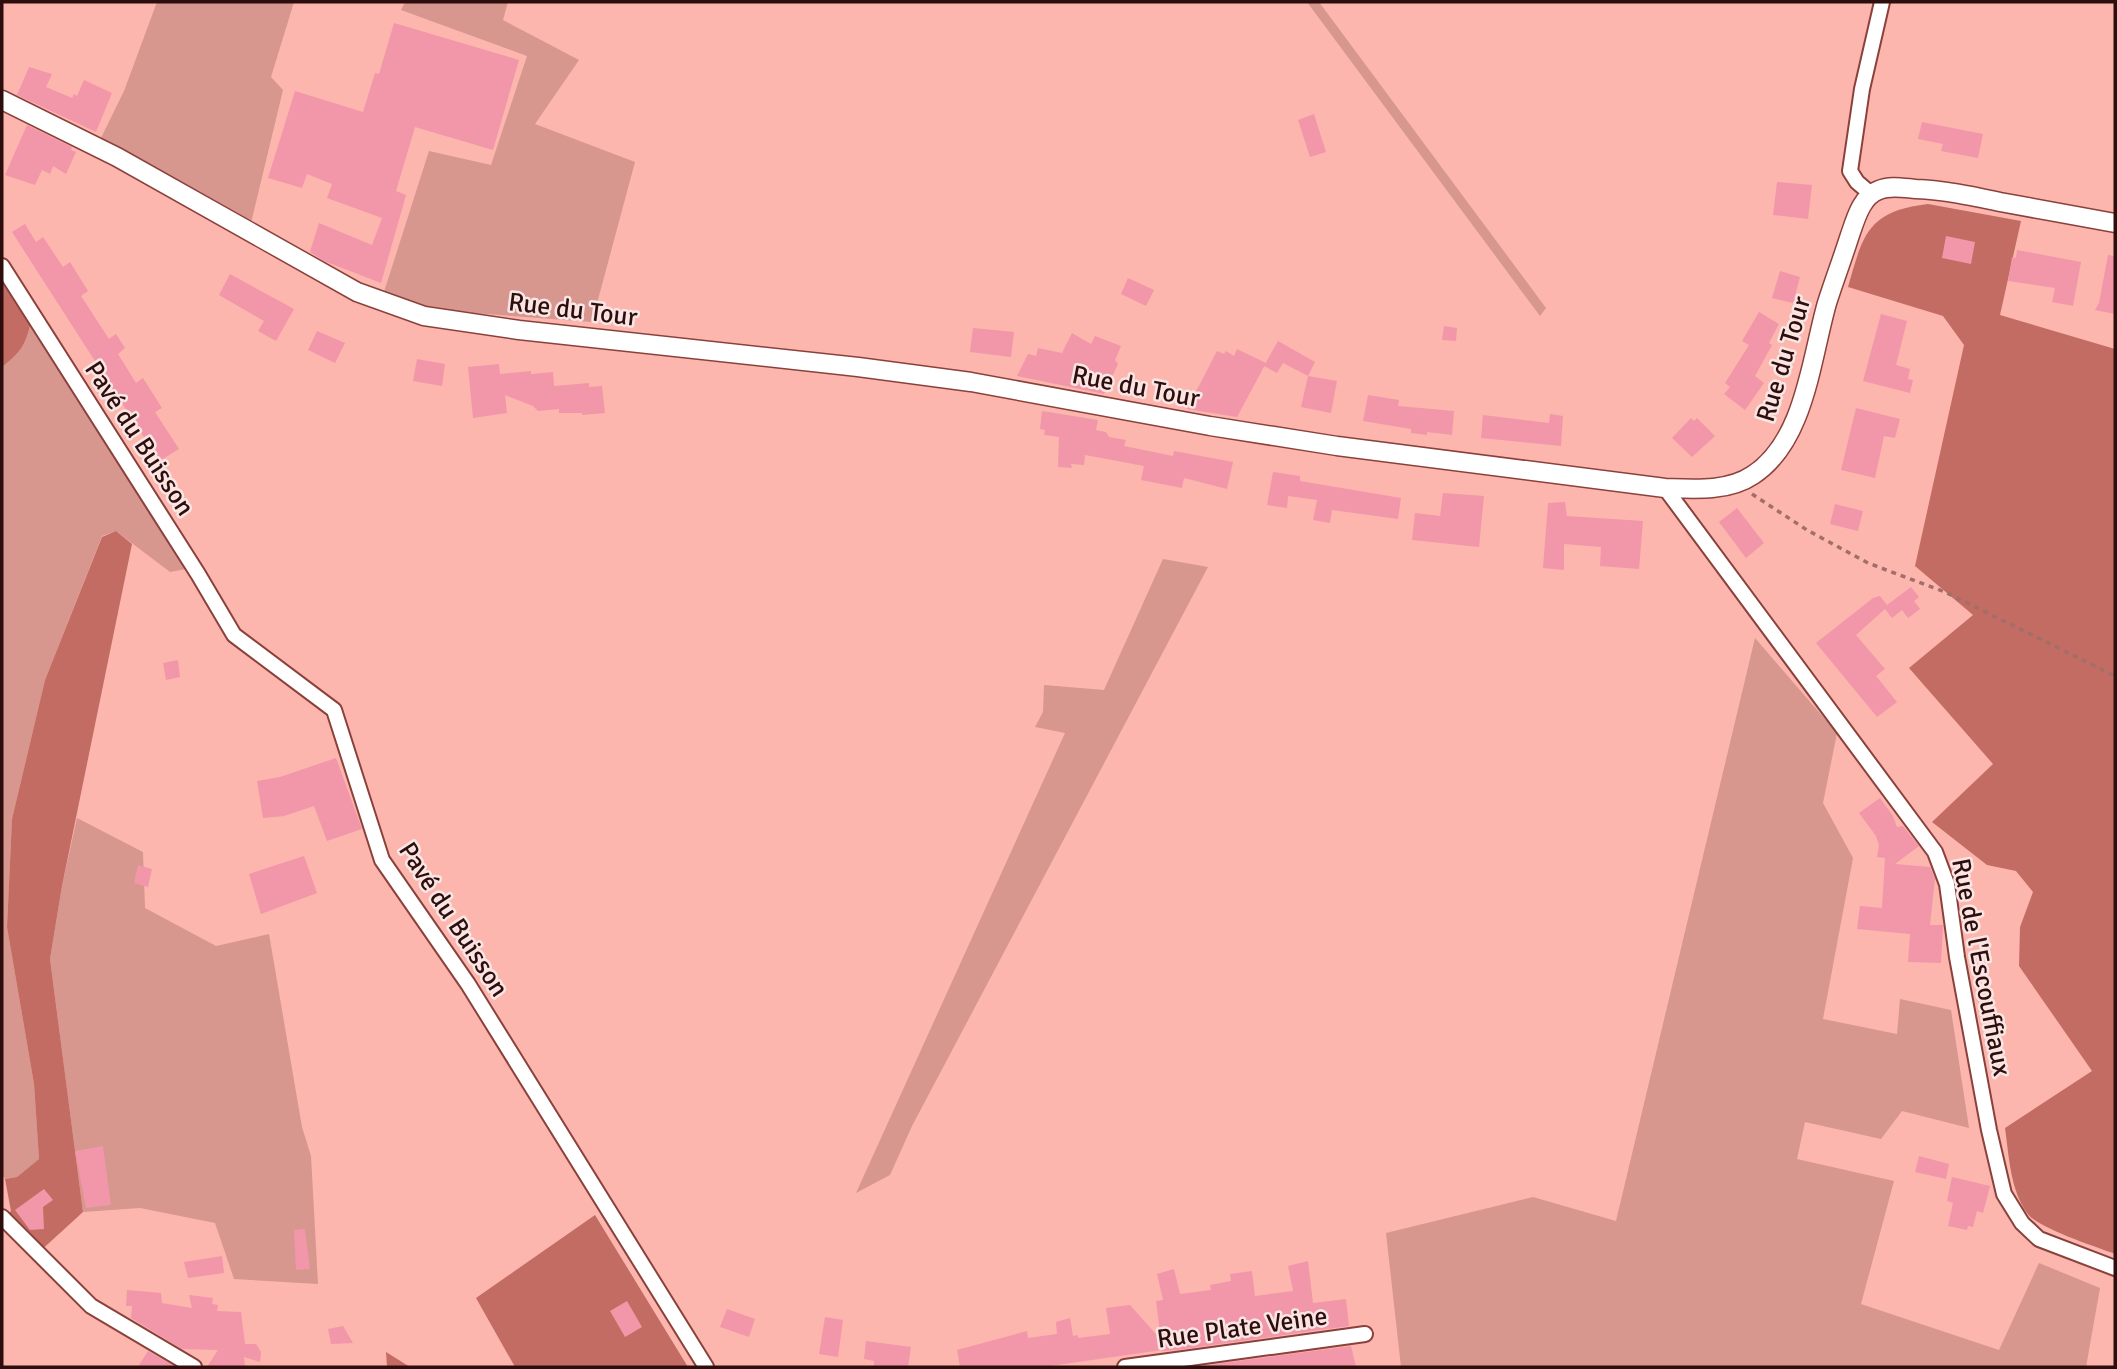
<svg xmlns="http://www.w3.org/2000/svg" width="2117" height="1369" font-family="Signika,sans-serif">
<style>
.green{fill:#d7968e}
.forest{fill:#c36c63}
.building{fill:#f296a9}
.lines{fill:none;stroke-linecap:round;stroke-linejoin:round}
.minor-casing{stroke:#8b413b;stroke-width:18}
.tertiary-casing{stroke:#8b413b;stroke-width:21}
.path{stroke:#a36e69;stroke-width:3.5;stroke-dasharray:5 5;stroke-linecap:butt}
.minor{stroke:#fff;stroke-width:14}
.tertiary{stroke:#fff;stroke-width:18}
.labels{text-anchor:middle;stroke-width:5;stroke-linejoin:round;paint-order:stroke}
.street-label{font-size:26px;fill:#2d0e0c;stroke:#f9e6e4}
</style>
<rect width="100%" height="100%" fill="#fcb6ae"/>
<path class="green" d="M157 2H294L271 77 283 90 251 223 100 140 124 91Z
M405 2H508L503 20 579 60 535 124 635 162 592 322 432 310 383 295 429 151 491 165 527 56 401 10Z
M1307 2H1319L1546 308 1540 316Z
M31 321 186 569 170 572 116 531 102 536 45 680 12 819 7 927 34 1084 39 1159 17 1177 5 1179 2 1174V367C21 352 26 345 31 321Z
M1163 559 1208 567 912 1126 890 1175 856 1193 1065 733 1035 727 1043 712 1044 685 1104 690Z
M1755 638 1837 733 1823 803 1853 858 1823 1019 1897 1034 1900 999 1951 1010 1969 1128 1902 1111 1881 1139 1805 1122 1797 1159 1894 1181 1861 1304 1999 1350 2039 1263 2100 1288 2086 1367H1401L1386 1233 1533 1197 1616 1221Z
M77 818 143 852 145 908 216 946 269 934 302 1127 311 1156 318 1284 234 1279 215 1223 140 1208 83 1212 50 959 62 886Z"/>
<path class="forest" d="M1928 204 2021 221 2000 315 2115 349V1254C2096 1247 2037 1228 2027 1213 2010 1189 2009 1156 2005 1128L2092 1071 2019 966 2020 927 2033 892 2016 871 1987 865 1932 822 1993 764 1909 668 1973 615 1915 566 1964 345 1943 316 1848 287C1863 235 1867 211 1928 204Z
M2 271 31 321C26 345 21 352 2 367Z
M116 531 132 544 62 886 50 959 83 1212 37 1254 2 1220 11 1211 5 1179 17 1177 39 1159 34 1084 7 927 12 819 45 680 102 537Z
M595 1215 688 1367H515L476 1298Z
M386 1352 410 1367H387Z"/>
<path class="building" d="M394 23 519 60 493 150 415 127 396 191 406 195 381 283 324 261 310 252 319 223 372 245 382 218 327 198 332 184 307 174 302 188 268 178 295 91 363 112 375 73 379 74Z
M29 67 52 74 46 87 72 98 74 94 77 96 84 80 112 93 96 132 17 95Z
M1314 114 1326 152 1310 157 1298 120Z
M1922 122 1983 134 1978 158 1941 151 1943 144 1918 139Z
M27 125 72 147 71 150 76 152 66 174 53 166 50 174 42 170 35 185 5 175Z
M1777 182 1812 185 1808 219 1773 215Z
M25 224 36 242 43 237 63 267 70 262 88 291 81 296 109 339 116 334 125 348 118 354 136 383 143 378 162 408 155 412 179 449 161 460 145 439 12 232Z
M1946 236 1975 242 1971 264 1942 258Z
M2017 250 2081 262 2073 306 2052 302 2055 288 2008 281 2012 257 2016 258Z
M2108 255 2115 256V314L2095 310 2099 303Z
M1780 271 1800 277 1793 303 1772 298Z
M230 274 294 309 276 341 258 331 264 321 219 295Z
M1128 278 1154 290 1146 306 1121 294Z
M1759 312 1779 324 1769 343 1772 345 1755 376 1764 383 1745 410 1724 394 1730 387 1725 383 1749 345 1742 341Z
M1881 314 1907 321 1896 365 1910 369 1908 379 1913 380 1910 393 1863 381Z
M1444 326 1457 328 1456 341 1442 340Z
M973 328 1014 332 1011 357 970 352Z
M317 331 345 343 335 363 308 350Z
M1072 333 1091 344 1095 336 1121 346 1115 360 1118 364 1104 394 1017 376 1028 354 1036 356 1038 348 1062 353Z
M1278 341 1315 362 1308 376 1283 363 1277 373 1264 366Z
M1237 349 1266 363 1237 417 1187 409 1217 351 1224 354 1226 351 1234 356Z
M417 359 445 364 442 386 413 381Z
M499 364 500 374 531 371V374L553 372 554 386 589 383V387L602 386 605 413 582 415V413H559V409L538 411 533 406 505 395 507 413 473 418 468 367Z
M1308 376 1337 381 1331 413 1301 407Z
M1368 395 1399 400 1398 406 1454 411 1452 435 1427 432V435L1411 433V429L1363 421Z
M1856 408 1900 419 1895 438 1884 436 1875 478 1841 470Z
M1042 411 1098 420 1096 430 1106 432 1109 437 1126 440 1124 446 1173 456 1174 451 1233 462 1227 489 1184 478 1182 488 1141 480 1144 466 1085 455 1084 465 1071 464 1072 468 1058 467 1059 437 1044 435 1045 430 1040 429Z
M1550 414 1563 416 1561 446 1481 438 1483 415 1549 423Z
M1691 418 1694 421 1697 418 1715 436 1692 457 1672 438Z
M1273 472 1300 476V481L1401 498 1398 519 1332 510 1330 523 1313 520 1317 500 1288 496 1287 508 1267 505Z
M1443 493 1484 496 1479 547 1412 540 1415 513 1440 516Z
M1565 502 1567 516 1643 521 1639 569 1600 566 1601 547 1564 544V570L1543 568 1548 503Z
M1835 504 1863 511 1858 531 1830 524Z
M1737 508 1764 543 1746 558 1719 522Z
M1911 587 1919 597 1914 601 1920 609 1908 618 1902 610 1892 618 1885 609 1856 635 1885 669 1876 676 1897 702 1877 717 1816 643 1873 598 1880 596 1887 605Z
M178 660 180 677 166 680 163 663Z
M336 758 362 829 327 841 314 806 284 816 263 818 257 781 280 777Z
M1880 798 1893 816 1897 827 1903 826 1919 846 1895 864 1930 867 1935 879 1930 925H1943L1941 963 1908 962 1910 934 1857 929 1860 906 1882 908 1885 858 1877 857 1879 845 1876 836 1859 813Z
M304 856 317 893 261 914 249 874Z
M138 865 152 869 148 887 134 883Z
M103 1146 111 1205 86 1208 75 1151Z
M1919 1156 1949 1164 1946 1179 1915 1172Z
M1952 1177 1990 1186 1983 1213 1977 1211 1973 1227 1968 1226 1967 1230 1948 1226 1953 1203 1947 1201Z
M44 1189 53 1200 43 1207 44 1229 30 1230 15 1210Z
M305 1229 310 1269 296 1270 294 1230Z
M222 1256 224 1273 188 1278 184 1262Z
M1308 1261 1313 1303 1346 1299 1349 1326 1177 1350 1162 1351V1350L1043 1367H960L957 1350 1027 1331 1028 1338 1057 1334 1056 1322 1070 1318 1073 1336 1078 1335V1338L1110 1334 1106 1308 1130 1305 1161 1340 1156 1301 1163 1300 1157 1274 1174 1269 1180 1294 1211 1290 1210 1285 1231 1281 1230 1274 1252 1271 1255 1296 1293 1291 1288 1266Z
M127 1290 161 1293 162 1303 192 1308 189 1295 213 1298 212 1304 218 1305 217 1311 241 1312 245 1344H256L261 1352 260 1362 244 1357 245 1367H207L218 1350 182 1349 131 1318 132 1306H126Z
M627 1301 642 1327 625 1337 610 1311Z
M727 1309 755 1319 749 1337 720 1327Z
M825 1317 843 1320 838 1357 819 1354Z
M343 1326 353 1343 331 1344 328 1329Z
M866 1341 911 1347 908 1367H874V1361L864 1359Z
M1351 1346 1356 1367H1194Z
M148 1351 176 1367H138Z"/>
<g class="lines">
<g class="minor-casing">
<path id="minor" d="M1871 194 1857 182 1850 171 1862 89 1882 2
M2 266 198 574 234 635 334 710 382 860 468 984 706 1367
M1665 488 1935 852 1947 884 1957 957 1989 1130 2004 1194 2022 1223 2039 1239 2115 1268
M2 1217 91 1306 194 1367
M1125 1367 1365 1334"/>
</g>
<g class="tertiary-casing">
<path id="tertiary" d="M2 100 117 157 357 292 424 316 519 330 858 367 971 382 1210 426 1337 446 1665 488C1693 489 1728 492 1753 475 1805 441 1811 359 1827 303 1834 281 1842 260 1849 238 1855 221 1861 196 1879 190 1890 185 1904 188 1916 189 1944 190 1972 196 2000 202 2038 209 2077 216 2115 223"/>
</g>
<path class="path" d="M1752 494 1807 530 1868 563 1945 592 2115 676"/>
<use href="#minor" class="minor"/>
<use href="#tertiary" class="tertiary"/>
</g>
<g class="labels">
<g class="street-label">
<text transform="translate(573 309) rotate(7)" y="9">Rue du Tour</text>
<text transform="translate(1783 359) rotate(-73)" y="9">Rue du Tour</text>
<text transform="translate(1136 386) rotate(11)" y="9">Rue du Tour</text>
<text transform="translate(140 438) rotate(57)" y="9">Pavé du Buisson</text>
<text transform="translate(454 919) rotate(57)" y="9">Pavé du Buisson</text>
<text transform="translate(1982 967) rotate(79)" y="9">Rue de l'Escouffiaux</text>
<text transform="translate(1242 1327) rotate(-8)" y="9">Rue Plate Veine</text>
</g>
</g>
<rect width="2117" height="1369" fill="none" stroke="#2d0e0c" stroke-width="7"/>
</svg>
